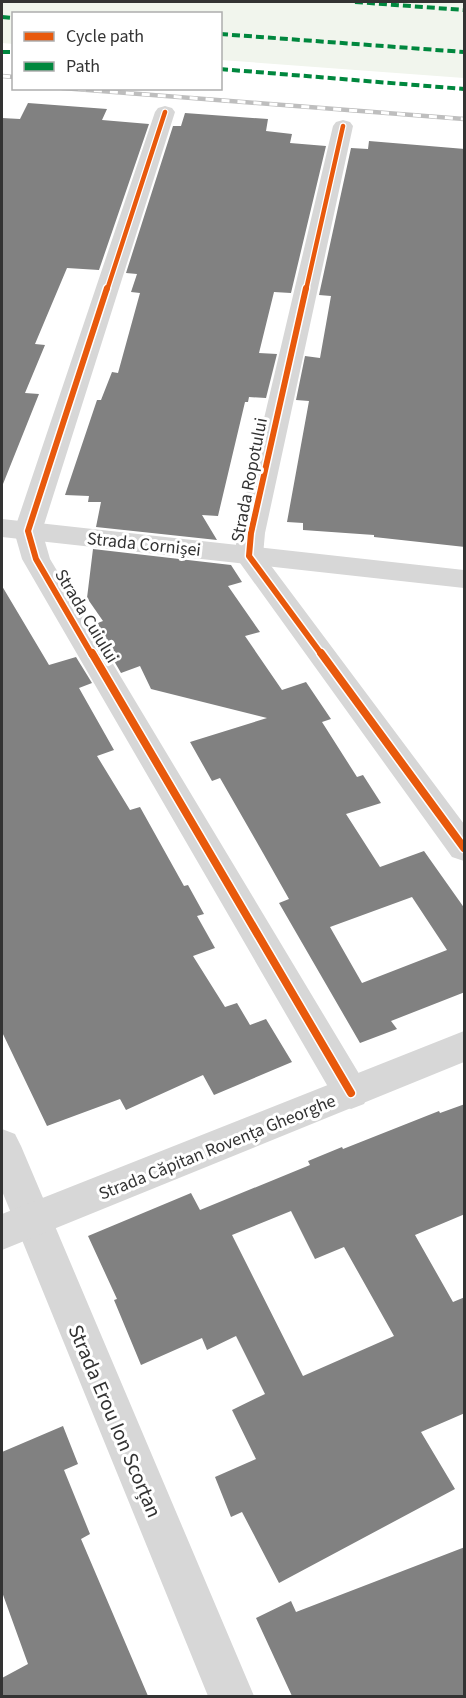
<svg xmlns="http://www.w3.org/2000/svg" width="466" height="1698" font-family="'Source Sans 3',sans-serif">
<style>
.green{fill:#f1f5ed}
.building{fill:#818181;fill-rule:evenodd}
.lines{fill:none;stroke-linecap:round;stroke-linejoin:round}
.minor{fill:#d7d7d7;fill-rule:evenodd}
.tertiary{fill:#d7d7d7;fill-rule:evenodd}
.rail-casing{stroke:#bebebe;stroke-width:4.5}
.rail{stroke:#fff;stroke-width:3;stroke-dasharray:8;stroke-linecap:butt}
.quiet{stroke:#00873e;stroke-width:4;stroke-dasharray:8 4;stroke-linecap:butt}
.cycleway-far2-casing{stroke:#fff;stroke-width:7}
.cycleway-far1-casing{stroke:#fff;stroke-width:9}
.cycleway-casing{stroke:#fff;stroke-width:11}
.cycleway-far2{stroke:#e8590c;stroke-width:4.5}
.cycleway-far1{stroke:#e8590c;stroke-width:6}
.cycleway{stroke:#e8590c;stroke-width:8}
.labels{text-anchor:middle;stroke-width:6;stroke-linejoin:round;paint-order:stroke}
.street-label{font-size:18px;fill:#333;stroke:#fff}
.near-street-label{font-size:21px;fill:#333;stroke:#fff}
</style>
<rect width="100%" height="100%" fill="#fff"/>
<path class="green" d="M2 2H464V78L221 60 220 14H14L13 44 2 43Z"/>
<path class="building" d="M28 103 107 109 102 120 149 124 99 270 67 268 35 344 45 345 25 393 39 394 3 484 2 118 20 119Z
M185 113 268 119 266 131 292 134 290 143 326 146 291 293 274 292 259 353 277 354 266 398 249 397 248 402H245L218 516 202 515 217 540 96 527 101 502H88L89 496 65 495 97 400H101L112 372 118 373 140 293 131 292 137 274 126 273 173 126H181Z
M369 141 465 149V547L374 537V535L303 530V523L287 522 309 401 296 400 305 356 320 358 331 296 319 295 351 148 368 149Z
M93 549 231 565 242 582 228 586 260 632 245 636 282 690 306 682 331 719 322 722 357 777 363 775 381 803 346 814 380 867 424 851 465 909V992L391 1021 397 1029 360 1043 279 903 289 899 263 853 220 778 212 781 190 742 267 718 151 689 140 666 121 673 106 647 110 646 95 624 103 621 87 598ZM412 897 447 950 362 983 330 927Z
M2 586 49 665 76 657 92 683 79 688 114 750 97 756 130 810 140 807 184 886 188 885 204 914 197 916 215 948 193 956 225 1007 237 1003 250 1025 266 1019 292 1062 214 1095 203 1075 126 1110 120 1099 47 1126 2 1032Z
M465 1104V1214L415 1235 453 1302 465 1297V1413L421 1432 455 1489 279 1583 242 1512 231 1517 215 1477 256 1459 232 1410 265 1394 236 1336 207 1350 202 1338 141 1365 114 1300 117 1299 88 1236 191 1193 200 1210 310 1165 308 1161 342 1147 343 1149 439 1111 440 1113ZM291 1211 315 1259 344 1247 394 1336 303 1376 232 1235Z
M63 1426 78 1464 64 1470 90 1534 81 1539 148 1696H2V1678L28 1664 2 1592V1452Z
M465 1547V1696H292L256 1618 291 1601 296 1612Z"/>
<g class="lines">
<path class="minor" d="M165 106 172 108 175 112 42 531 50 559 364 1082 370 1093 364 1104 351 1109 338 1104 22 559 14 531 155 112 158 108Z
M343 120 350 122 353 126 265 533 263 555 464 824V861L452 857 235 556 237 533 333 126 336 122Z
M2 1129 15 1134 21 1146 254 1696H208L2 1191Z"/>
<path class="tertiary" d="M2 519 464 570V588L2 537Z
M464 1031V1062L2 1250V1214Z"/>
<g class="rail-casing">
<path id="rail" d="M2 76 14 77
M62 88 464 119"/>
</g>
<use href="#rail" class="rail"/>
<path class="quiet" d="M355 2 464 10
M2 17 14 18
M220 34 464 52
M2 52H14
M220 69 464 89"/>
<g class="cycleway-far2-casing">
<path id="cycleway-far2" d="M107 290 165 112
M306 290 343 126"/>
</g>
<g class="cycleway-far1-casing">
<path id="cycleway-far1" d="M306 288 251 533 249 556 322 655
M92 655 36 559 28 531 107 288"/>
</g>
<g class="cycleway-casing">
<path id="cycleway" d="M92 653 351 1093
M321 653 464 848"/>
</g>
<use href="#cycleway-far2" class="cycleway-far2"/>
<use href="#cycleway-far1" class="cycleway-far1"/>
<use href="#cycleway" class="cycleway"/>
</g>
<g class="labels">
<g class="street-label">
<text transform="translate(249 480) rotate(-79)" y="6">Strada Ropotului</text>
<text transform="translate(144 544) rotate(6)" y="6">Strada Cornișei</text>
<text transform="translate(87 616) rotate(59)" y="6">Strada Cuiului</text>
<text transform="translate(217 1147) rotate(-22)" y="6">Strada Căpitan Rovența Gheorghe</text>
</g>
<g class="near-street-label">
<text transform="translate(115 1421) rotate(67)" y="7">Strada Erou Ion Scorțan</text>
</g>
</g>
<rect width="466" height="1698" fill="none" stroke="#333333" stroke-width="6"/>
<rect x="12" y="12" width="210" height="78" fill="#ffffff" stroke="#adadad" stroke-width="1.5"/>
<rect x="24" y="32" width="30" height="9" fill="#e8590c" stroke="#adadad" stroke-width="1.5"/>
<text x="66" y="42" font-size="18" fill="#333333">Cycle path</text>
<rect x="24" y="62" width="30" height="9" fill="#00873e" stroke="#adadad" stroke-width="1.5"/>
<text x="66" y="72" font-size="18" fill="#333333">Path</text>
</svg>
